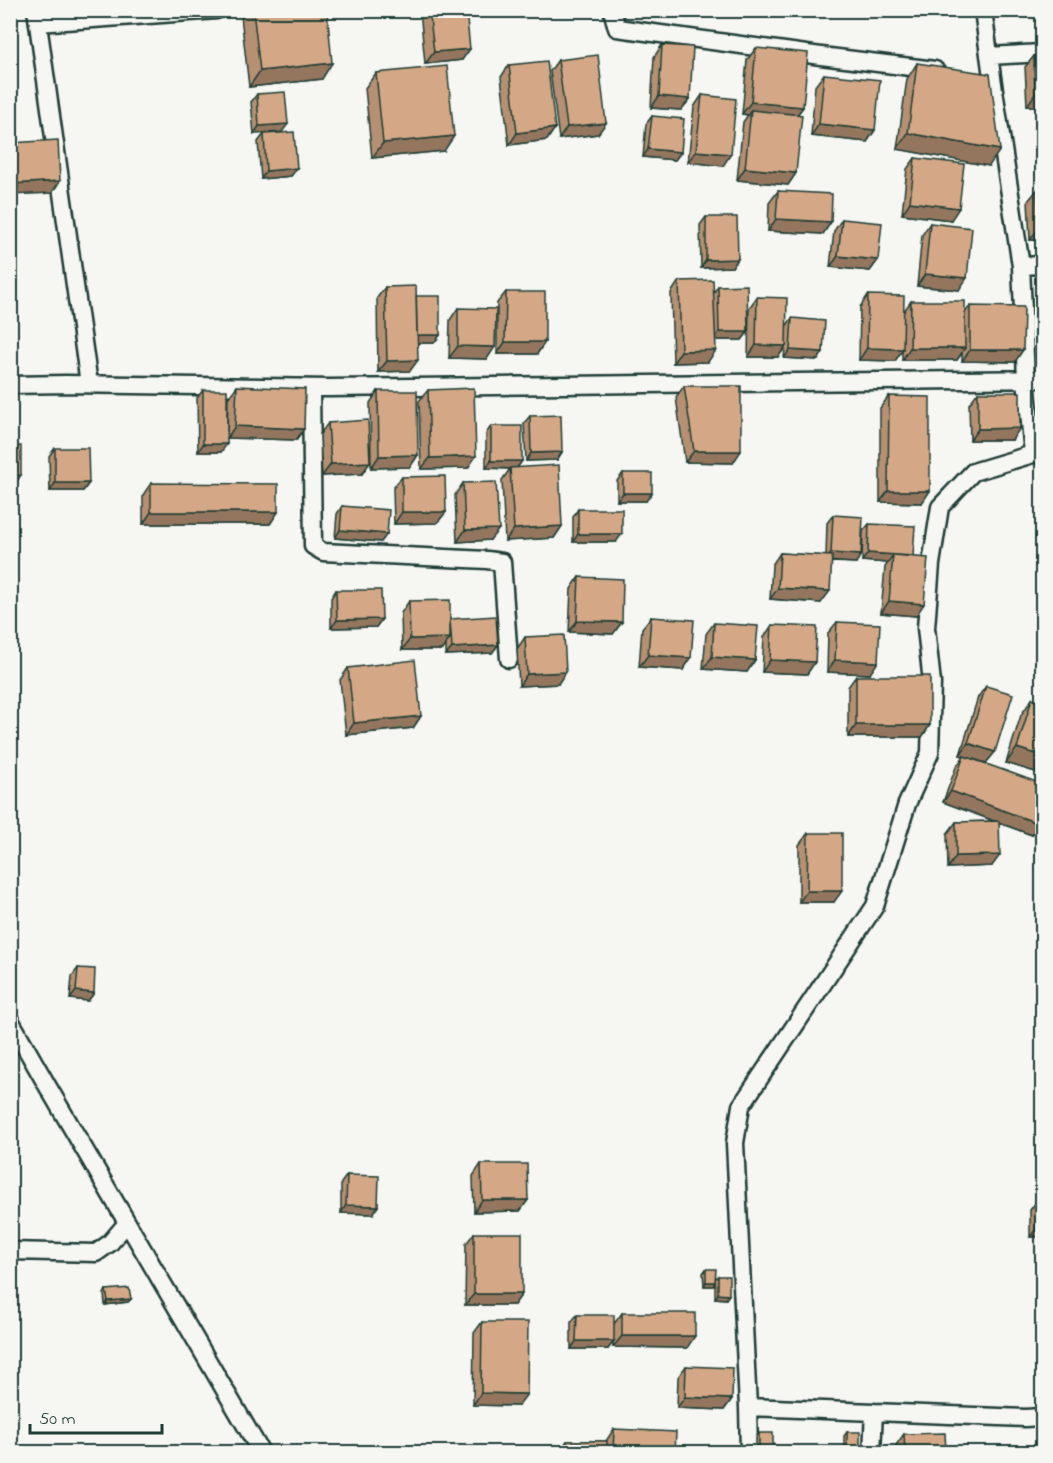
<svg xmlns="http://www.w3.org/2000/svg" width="1053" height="1463" font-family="'Indie Flower',sans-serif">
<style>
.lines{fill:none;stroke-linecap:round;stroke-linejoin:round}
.minor-casing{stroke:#1f3d34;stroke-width:21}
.minor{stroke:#f6f6f2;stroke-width:16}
.wall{fill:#b69073;stroke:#1f3d34;stroke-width:1.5}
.shaded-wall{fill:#94765e;stroke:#1f3d34;stroke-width:1.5}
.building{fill:#d4a886;stroke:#1f3d34;stroke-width:1.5}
</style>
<rect width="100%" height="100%" fill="#f6f6f2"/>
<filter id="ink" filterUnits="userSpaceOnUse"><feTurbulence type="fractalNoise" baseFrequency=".0167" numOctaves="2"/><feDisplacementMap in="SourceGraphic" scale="12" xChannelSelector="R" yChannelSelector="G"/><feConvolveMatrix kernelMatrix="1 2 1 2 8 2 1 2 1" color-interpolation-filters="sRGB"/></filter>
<g filter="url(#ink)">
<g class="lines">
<g class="minor-casing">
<path id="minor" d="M36 10 89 384
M612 10 617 28 821 56 935 70
M983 10 992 77 1021 266 1026 379 1033 454
M38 23 217 10
M989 56 1042 53
M1021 266 1042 265
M10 385 66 384 329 388 1042 379
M311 388 313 546 323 552 487 560 502 562 509 659
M10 1020 48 1087 261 1452
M10 1251 96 1253 110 1243 127 1223
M748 1407 1025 1418 1042 1417
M749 1452 748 1407 735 1143 741 1106 875 906 907 804 930 753 932 683 926 628 931 564 940 507 973 472 1033 454H1042
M872 1452 874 1412"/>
</g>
<use href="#minor" class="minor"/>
</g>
<path class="wall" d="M245 10H327L322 79 249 87 241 16Z
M420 10H466L462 60 425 64Z
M662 45 690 99 681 110 651 108 654 57Z
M756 48 803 107 797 115 796 173 788 185 737 180 743 122 748 115 742 114 747 60Z
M1042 55V106H1027L1025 67 1034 56Z
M558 60 598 134 559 139 550 71Z
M917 63 989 166 897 149 907 79Z
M509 65 555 128 547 140 509 145 501 77Z
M376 73 444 151 372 158 365 88Z
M824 74 875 130 867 142 811 136 815 86Z
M257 94 282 132 254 134 251 102Z
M702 95 723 166 688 162 694 107Z
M652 116 681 152 675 160 643 157 646 124Z
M264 134 297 168 291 176 261 179 258 142Z
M915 158 951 220 902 214 907 169Z
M1042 189V240H1030L1028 201 1037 190Z
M778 191 831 222 823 234 768 231 769 203Z
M706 217 738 259 732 267 701 268 700 225Z
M842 219 878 260 870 271 830 267 834 231Z
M930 223 959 290 917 286 922 235Z
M679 281 714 292 718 286 748 332 742 340H716L708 362 673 363 671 293Z
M385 287 440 335 434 343H418L410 371 378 372 377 298Z
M1042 289V321L1040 322 1039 294Z
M506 292 545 342 537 354H497V303Z
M868 295 904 311 911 301 965 313 970 306 1015 362 962 361V353L957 360H902V350L895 361 859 360 860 307Z
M757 297 787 325 792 318 823 352 818 360 784 358 785 348 778 357H748L749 308Z
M458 308 487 359 449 358 450 320Z
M237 386 296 440 227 438 228 398Z
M684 386 733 463 685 462 676 397Z
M203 390 221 452H198L197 398Z
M428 390 468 468 421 469 419 401Z
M378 391 418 455 410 467 371 468 370 403Z
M978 392 1012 440H970L969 404Z
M889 396 922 503 880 502V408Z
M530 416 562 452 557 460 526 461 524 423Z
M328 423 370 462 362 474 322 476 320 434Z
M491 426 522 461 517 468 562 526 554 538 505 541 502 480 510 469 486 468V434Z
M55 448 89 483 83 491H50L49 456Z
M623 473 646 501H617V481Z
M402 477 446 512 437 523 394 524 393 488Z
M151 483 278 512 270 524H143V495Z
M463 483 490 540 457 542 455 495Z
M342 506 387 534 381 542 335 538 337 514Z
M578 509 616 542H573V517Z
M833 515 856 563 831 562 821 603 770 599 772 565 780 553 826 556 827 523Z
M869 524 913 556V557L916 616 881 613 885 567 888 563 862 561 863 531Z
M579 577 622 622 613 634 569 632 571 589Z
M336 590 382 619 376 627 331 628V598Z
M409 601 450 619 498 645 492 653 446 655V645L442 650H402L401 613Z
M651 617 691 658 683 670 639 667 642 628Z
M837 622 870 674 827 672 828 633Z
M714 623 755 660 747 672 703 669 706 634Z
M772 625 815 662 807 674 762 672 764 637Z
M525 637 558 684 519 686 517 649Z
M348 668 421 716 413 728 346 735 340 680Z
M856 676 930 725 922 737H848V687Z
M986 686 995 752 986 763 1032 835 999 823 992 866 948 868 947 834 956 822 994 821 943 802 956 767 964 756 960 755 978 697Z
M1032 699 1042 774 1006 763 1021 715Z
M808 833 834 902H799V845Z
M78 968 94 993 88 1001 70 999 72 976Z
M481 1164 528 1200 520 1211 474 1212 473 1176Z
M347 1175 378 1206 373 1214 341 1213V1183Z
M1036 1202 1042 1237H1030V1210Z
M474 1233 522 1294 514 1305H465L466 1244Z
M706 1269 715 1279 718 1276 726 1299 715 1298V1283L713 1286H704L703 1273Z
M106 1290 131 1299 128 1302 105 1305 104 1294Z
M622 1313 687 1348 613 1347V1342L608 1349H571V1322L577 1315 614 1324Z
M482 1322 518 1406 473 1405 474 1333Z
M686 1366 732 1399 724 1410 677 1408 678 1377Z
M614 1429 675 1452H561V1449L567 1441H606Z
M847 1432 860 1452H844V1436Z
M759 1433 773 1452H756V1437Z
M904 1434 946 1452H896V1445Z"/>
<path class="shaded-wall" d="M470 49 462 60 425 64 434 52Z
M332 63 322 79 249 87 260 71Z
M1035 94H1042V106H1027Z
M659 96 690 99 681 110 651 108Z
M751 102 803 107 794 119 751 110 748 115 742 114Z
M606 123 598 134 559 139 567 127Z
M288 124 282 132 254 134 259 126Z
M819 124 875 130 867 142 811 136Z
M555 128 547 140 509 145 517 133Z
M908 133 1000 150 989 166 897 149Z
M454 136 444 151 372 158 383 143Z
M648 149 681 152 675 160 643 157Z
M696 151 731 154 723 166 688 162Z
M297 168 291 176 261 179 266 171Z
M745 168 796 173 788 185 737 180Z
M60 181 52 193 10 195V184Z
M910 202 959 208 951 220 902 214Z
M776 219 831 222 823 234 768 231Z
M1042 228V240H1030L1038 229Z
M838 256 878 260 870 271 830 267Z
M738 259 732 267 701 268 706 260Z
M925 274 967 278 959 290 917 286Z
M719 332H748L742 340H714Z
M416 335H440L434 343H411Z
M505 342H545L537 354H497Z
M756 345 786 346 778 357H748Z
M458 346 495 347 487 359 449 358Z
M867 348 903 349 895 361 859 360Z
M910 348H965L957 360H902Z
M716 350 708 362 673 363 681 351Z
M790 350 823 352 818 360 784 358Z
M970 350H1023L1015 362 962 361Z
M418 360 410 371 378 372 387 361Z
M235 426 304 429 296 440 227 438Z
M1020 428 1012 440H970L978 429Z
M203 444H227L221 452H198Z
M694 451H741L733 463 685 462Z
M562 452 557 460 526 461 531 453Z
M418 455 410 467 371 468 379 456Z
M476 456 468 468 421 469 430 458Z
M491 461H522L516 469 486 468Z
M370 462 362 474 322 476 331 464Z
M21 475 13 487H10V476Z
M55 483H89L83 491H50Z
M888 491H930L922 503 880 502Z
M623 493H652L646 501H617Z
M151 512H278L270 524H143Z
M402 512H446L437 523 394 524Z
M562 526 554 538 505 541 514 529Z
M499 529 490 540 457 542 465 530Z
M340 530 387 534 381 542 335 538Z
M578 534H622L616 542H573Z
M831 553 861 555 856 563 825 561Z
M868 553 913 556 908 564 893 555 888 563 862 561Z
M778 588 830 591 821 603 770 599Z
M889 601 924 604 916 616 881 613Z
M382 619 376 627 331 628 337 620Z
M577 621 622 622 613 634 569 632Z
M450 638 442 650H402L410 639Z
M498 645 492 653 446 655 452 648Z
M648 655 691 658 683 670 639 667Z
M712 657 755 660 747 672 703 669Z
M770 660 815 662 807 674 762 672Z
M835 660 878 662 870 674 827 672Z
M566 672 558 684 519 686 527 674Z
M421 716 413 728 346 735 354 723Z
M856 725H930L922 737H848Z
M968 743 995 752 986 763 960 755Z
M1017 748 1042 756V774L1006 763Z
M951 791 1040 824 1032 835 943 802Z
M1000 855 992 866 948 868 956 856Z
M807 891H842L834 902H799Z
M76 991 94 993 88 1001 70 999Z
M482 1200H528L520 1211 474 1212Z
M346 1205 378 1206 373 1214 341 1213Z
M1036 1229H1042V1237H1030Z
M706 1282H715L713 1286H704Z
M474 1294H522L514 1305H465Z
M718 1294 729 1295 726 1299 715 1298Z
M131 1299 128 1302 105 1305 108 1301Z
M622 1336H695L687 1348 613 1347Z
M576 1341H614L608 1349H571Z
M481 1393 527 1394 518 1406 473 1405Z
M685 1397 732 1399 724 1410 677 1408Z"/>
<path class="building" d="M253 10H327L332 63 260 71Z
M429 10H466L470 49 434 52Z
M662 45 693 47 690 99 659 96Z
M756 48 808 53 803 107 751 102Z
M598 55 606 123 567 127 558 60Z
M1042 55V94H1035L1034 56Z
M547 61 555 128 517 133 509 65Z
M917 63 990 74 1000 150 908 133Z
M447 66 454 136 383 143 376 73Z
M824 74 880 80 875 130 819 124Z
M285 92 288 124 259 126 257 94Z
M702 95 736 99 731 154 696 151Z
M751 110 802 115 796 173 745 168Z
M652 116 684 119 681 152 648 149Z
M294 132 297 168 266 171 264 134Z
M58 140 60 181 10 184V143Z
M915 158 964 164 959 208 910 202Z
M1042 189V228L1038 229 1037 190Z
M778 191 832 194 831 222 776 219Z
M706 217H737L738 259 706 260Z
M842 219 882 223 878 260 838 256Z
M930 223 972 228 967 278 925 274Z
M713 280 716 350 681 351 679 281Z
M747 285 748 332H719L718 286Z
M416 286 418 360 387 361 385 287Z
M506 292H545V342H505Z
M868 295 904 296 903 349 867 348Z
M416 296H440V335H417Z
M757 297 787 298 786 346 756 345Z
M911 301H965V348H910Z
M970 306 1024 307 1023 350H970Z
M458 308 496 309 495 347 458 346Z
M792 318 825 321 823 352 790 350Z
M237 386 305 389 304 429 235 426Z
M684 386H741V451H694Z
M474 388 476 456 430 458 428 390Z
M203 390H227V444H203Z
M378 391H417L418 455 379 456Z
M978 392H1020V428L978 429Z
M889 396 930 397V491H888Z
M10 410H12L13 440H10Z
M561 415 562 452 531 453 530 416Z
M368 420 370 462 331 464 328 423Z
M491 426H522V461H491Z
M10 446H21V475L10 476Z
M55 448H88L89 483H55Z
M559 465 562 526 514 529 510 468Z
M623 473H652V493H623Z
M445 476 446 512H402V477Z
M496 482 499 529 465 530 463 483Z
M151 483 278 484V512H151Z
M342 506 389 510 387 534 340 530Z
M578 509H622V534H578Z
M833 515 863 517 861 555 831 553Z
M869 524 915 526 913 556 868 553Z
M780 553 832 556 830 591 778 588Z
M893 555 928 558 924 604 889 601Z
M579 577 623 579 622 622 577 621Z
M336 590H381L382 619 337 620Z
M450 600V638L410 639 409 601Z
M496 616 498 645 452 648 450 619Z
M651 617 694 620 691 658 648 655Z
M837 622 880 624 878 662 835 660Z
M714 623 758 626 755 660 712 657Z
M772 625 817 627 815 662 770 660Z
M564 635 566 672 527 674 525 637Z
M415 660 421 716 354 723 348 668Z
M856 676H930V725H856Z
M986 686 1013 694 995 752 968 743Z
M1032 699 1042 702V756L1017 748Z
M964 756 1042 784V818L1040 824 951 791Z
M999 821 1000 855 956 856V822Z
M808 833H842V891H807Z
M78 968 95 969 94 993 76 991Z
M481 1164H527L528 1200H482Z
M347 1175 379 1176 378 1206 346 1205Z
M1036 1202H1042V1229H1036Z
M474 1233H522V1294H474Z
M706 1269H716L715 1282H706Z
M718 1276H729V1295L718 1294Z
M129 1288 131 1299 108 1301 106 1290Z
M622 1313H695V1336H622Z
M577 1315H614V1341H576Z
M482 1322H528L527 1394 481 1393Z
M686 1366 733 1368 732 1399 685 1397Z
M614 1429 676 1432 675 1452H613Z
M847 1432H860V1452H847Z
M759 1433H773V1452H759Z
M945 1433 946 1452H905L904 1434Z
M567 1441H607V1452H567Z"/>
</g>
<rect width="1053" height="1463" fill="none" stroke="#f6f6f2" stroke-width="36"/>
<rect x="18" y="18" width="1017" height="1427" fill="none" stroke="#1f3d34" stroke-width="2" filter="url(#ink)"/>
<path d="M30 1424v9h132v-9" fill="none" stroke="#1f3d34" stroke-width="3"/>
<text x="39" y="1424" font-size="18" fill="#1f3d34" stroke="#f6f6f2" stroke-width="4.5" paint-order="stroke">50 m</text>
</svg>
